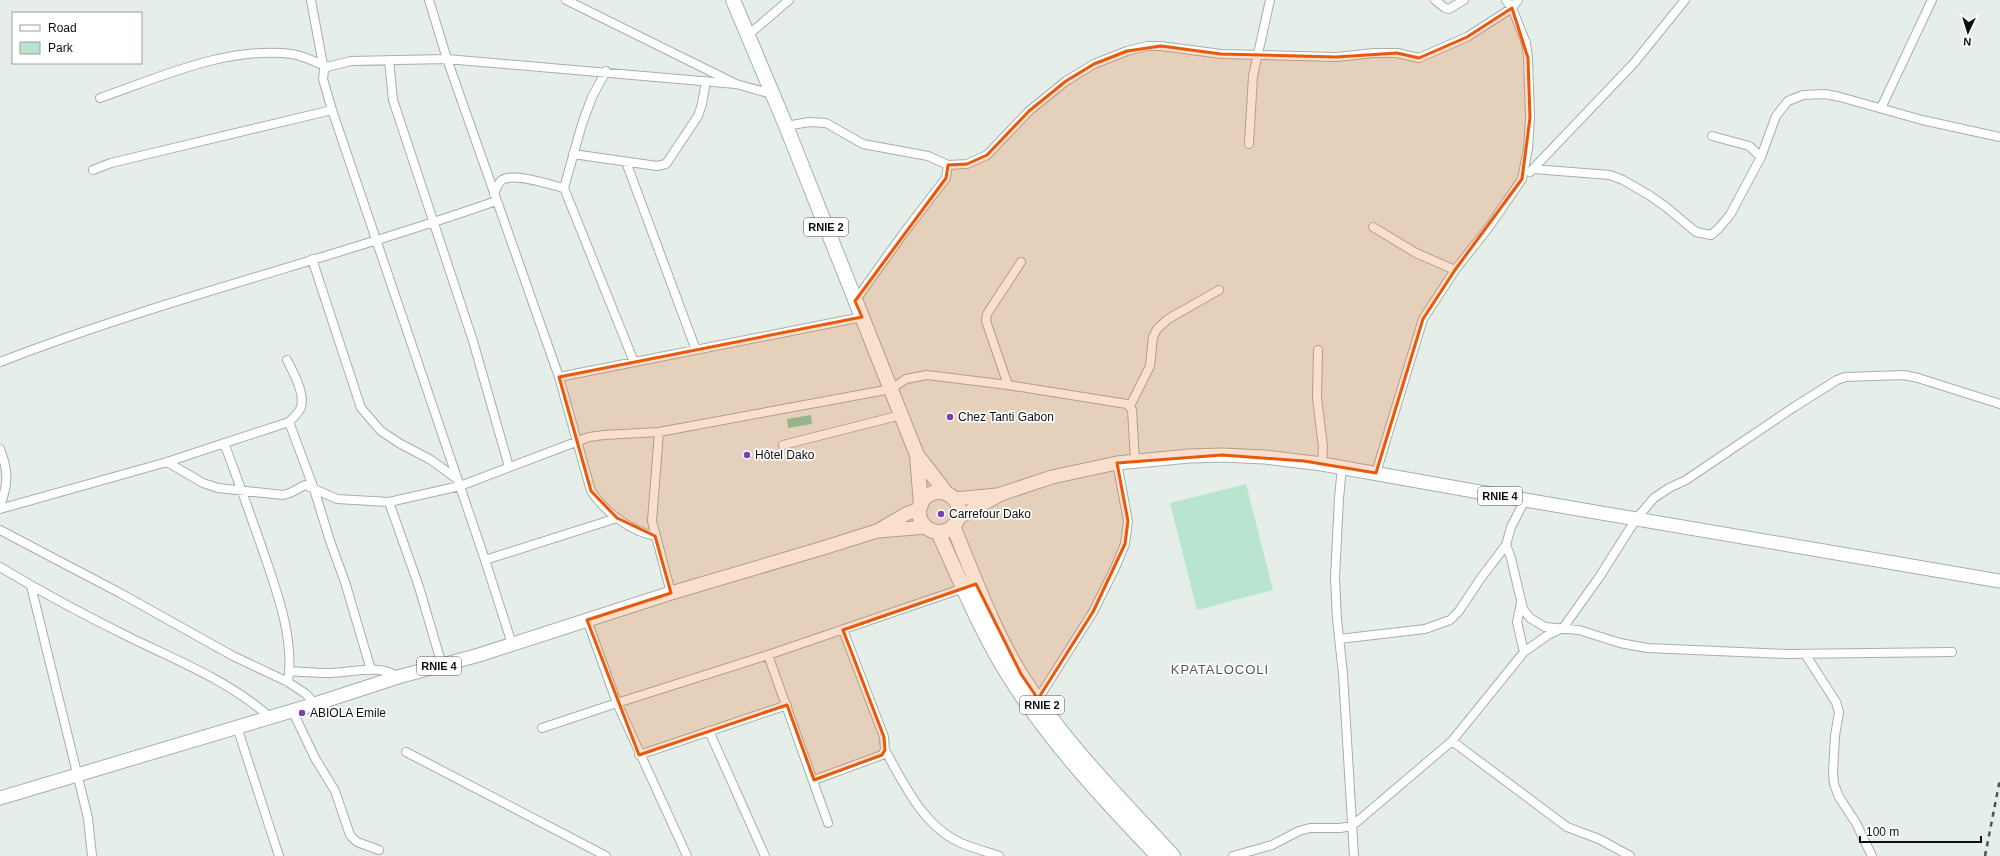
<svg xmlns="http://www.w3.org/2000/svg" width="2000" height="856" font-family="Arial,sans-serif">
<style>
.green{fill:#b9e5d0}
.water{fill:#88caac}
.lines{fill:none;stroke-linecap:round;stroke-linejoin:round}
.minor-casing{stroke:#a7afab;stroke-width:10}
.primary-casing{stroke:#a7afab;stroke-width:15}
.trunk-casing{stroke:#a7afab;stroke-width:16}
.minor{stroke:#fff;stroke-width:8}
.primary{stroke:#fff;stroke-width:13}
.trunk{stroke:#fff;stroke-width:14}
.rail{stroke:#505451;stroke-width:2.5;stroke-dasharray:5 5;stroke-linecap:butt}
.marked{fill:#e8590c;fill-opacity:0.2;stroke:#e8590c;stroke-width:3;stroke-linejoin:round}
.poi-dot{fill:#7f3db2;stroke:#fff;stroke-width:1.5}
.labels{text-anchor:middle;stroke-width:3.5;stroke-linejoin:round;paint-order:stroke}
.shield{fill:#fff;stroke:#565756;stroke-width:1}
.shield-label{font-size:11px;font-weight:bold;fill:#0d0f0e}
.poi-label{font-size:12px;fill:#0d0f0e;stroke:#fff;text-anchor:start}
.neighbourhood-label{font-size:13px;letter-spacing:1px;fill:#525956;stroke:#fff}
</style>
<rect width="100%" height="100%" fill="#e5eee9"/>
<path class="green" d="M1246 484 1273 590 1197 610 1170 503Z"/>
<path class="water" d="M811 415 812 424 788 428 787 419Z"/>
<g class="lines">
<g class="minor-casing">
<path id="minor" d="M311 0 323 65
M429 0 447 59 559 377 591 491C605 512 630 531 655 536
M566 0 736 84 772 94
M1435 0 1445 8 1449 9 1464 0
M747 36 789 0
M389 60 393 100 473 341 509 467
M606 71 592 97 582 124 564 188 634 362
M100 98C161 77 226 46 292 54 304 56 316 62 327 67
M1881 108 1932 0
M786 126 809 122 826 123 863 144 928 156 948 165 946 178 903 234 855 301
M1712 136 1749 146 1761 157
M1249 144 1253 76 1270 0
M573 154 657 166 666 164 698 116 702 104 706 81
M626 162 696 350
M948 165 967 164 987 155 1029 111 1066 81 1094 64 1127 51 1147 46H1161L1221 54 1336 57 1374 53H1397L1419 58 1467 37 1512 8 1518 0
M1533 169 1610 175 1623 180 1649 195 1666 207 1696 232 1711 235 1718 229 1730 215 1761 157 1776 116 1788 101 1803 95 1825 94 1840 97 1922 120 2000 137
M93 170 111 163 332 110
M1530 172 1634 63 1685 0
M494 194C496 189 498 183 502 180 514 172 550 185 564 188
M1373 227 1416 253 1455 270
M312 259 361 408 381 431 399 443 431 460 457 479
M1318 350 1317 398 1323 447 1322 464
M0 362C162 299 332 259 496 201
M559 377 862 317
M1008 385 986 321 987 314 1021 262
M1130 406 1150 366 1153 337 1157 329 1168 319 1219 290
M289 422 314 489 330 541 345 582 371 670
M659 432 652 521 671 593
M224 443C237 477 249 511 261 545 275 587 295 636 288 682
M783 445 901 415
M0 449C9 472 8 484 0 507
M167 462 203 483 218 488 283 495 290 493 305 485 337 499 389 502 460 486 589 437 604 435 659 432 891 389 906 379 927 375 1008 385 1127 404 1132 410 1135 460
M1342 467 1339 498 1335 578 1337 619 1343 674 1354 856
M1376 473 1423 319 1455 270 1489 227 1522 179 1528 149 1530 118 1528 58 1526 43 1512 8 1506 0
M389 502 419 587 442 665
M0 509 167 462 289 422C293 418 299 413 301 407 305 393 293 372 287 360
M0 530 120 593 233 656 288 682 306 694 315 704
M1506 545 1511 558 1523 609 1530 618 1545 627 1579 630 1620 643 1647 648 1787 654 1952 652
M485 560 617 518
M0 567C43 593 88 617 133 639 181 662 230 682 270 717
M31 586 88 818 92 856
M1521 603 1517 622 1524 652
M587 620 617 703 687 856
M1339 639 1425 629 1450 620 1459 611 1481 578 1506 545 1511 527 1525 500
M512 644 485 560 332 110 323 79 324 70 327 67 351 61 447 59 736 84
M1805 654 1836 702 1839 712 1835 736 1833 772 1834 784 1839 797 1856 823 1872 856
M768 655 828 823
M289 671C303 672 317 673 330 673 352 673 380 663 398 677
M1038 699 1093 612 1115 568 1125 544 1128 521 1117 463
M292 710 315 758 335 791 350 835 357 842 379 850
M237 727 279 856
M542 728 617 703 768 655 964 588
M709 731 765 856
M1452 741 1567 827 1599 839 1630 856
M885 750C904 784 923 826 961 843 973 848 987 852 999 856
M406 752 606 856
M639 755 787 705
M814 780 882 755 885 750 884 737 843 630
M1233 856 1272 845 1299 831 1310 828H1340L1352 826 1452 741 1524 652 1548 635 1563 628 1600 576 1636 519 1654 498 1669 488 1686 480 1794 407 1837 380 1845 377 1904 375 1918 378 2000 404"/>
</g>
<g class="primary-casing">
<path id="primary" d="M954 499 997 495
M958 518 1001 494 1052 477 1117 463 1189 456 1222 455 1265 457 1322 464 1525 500 2000 581
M879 531 926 527
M0 798 315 704 398 677 479 655 671 593 823 548 877 531 906 514 919 509"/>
</g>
<g class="trunk-casing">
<path id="trunk" d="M733 0 786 126 917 455 947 494
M917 455 921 505
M919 512a20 20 0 1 1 40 0a20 20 0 1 1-40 0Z
M953 526C974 576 992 628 1021 675 1062 741 1121 799 1173 856
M938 532C961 582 982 635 1012 681 1053 745 1106 802 1158 856"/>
</g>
<use href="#minor" class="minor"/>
<use href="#primary" class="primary"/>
<use href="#trunk" class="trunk"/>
<path class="rail" d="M1985 856 2000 779"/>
</g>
<path class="marked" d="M1512 8 1528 58 1530 118 1522 179 1455 270 1423 319 1376 473 1304 461 1222 455 1117 463 1128 521 1125 544 1093 612 1038 699 1021 674 976 584 843 630 884 737 885 750 882 755 814 780 787 705 639 755 587 620 671 593 655 536 617 518 591 491 559 377 862 317 855 301 946 178 948 165 967 164 987 155 1029 111 1066 81 1094 64 1127 51 1161 46 1221 54 1336 57 1397 53 1419 58 1467 37Z"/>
<g class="poi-dot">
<circle cx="950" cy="417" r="4"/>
<circle cx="747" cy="455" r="4"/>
<circle cx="941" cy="514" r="4"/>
<circle cx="302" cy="713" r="4"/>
</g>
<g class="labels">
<g class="shield">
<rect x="804" y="218" width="44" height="18" rx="3"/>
<rect x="1478" y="487" width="44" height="18" rx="3"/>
<rect x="417" y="657" width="44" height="18" rx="3"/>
<rect x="1020" y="696" width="44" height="18" rx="3"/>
</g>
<g class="shield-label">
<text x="826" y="231">RNIE 2</text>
<text x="1500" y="500">RNIE 4</text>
<text x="439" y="670">RNIE 4</text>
<text x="1042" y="709">RNIE 2</text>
</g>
<g class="poi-label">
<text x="958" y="421">Chez Tanti Gabon</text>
<text x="755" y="459">Hôtel Dako</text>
<text x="949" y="518">Carrefour Dako</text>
<text x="310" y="717">ABIOLA Emile</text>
</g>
<g class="neighbourhood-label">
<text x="1220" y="674">KPATALOCOLI</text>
</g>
</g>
<rect x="12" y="12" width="130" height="52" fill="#ffffff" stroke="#9e9f9f"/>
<rect x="20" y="25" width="20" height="6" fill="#ffffff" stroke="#9e9f9f"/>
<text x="48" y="32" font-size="12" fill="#0d0f0e">Road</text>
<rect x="20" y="42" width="20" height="12" fill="#b9e5d0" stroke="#9e9f9f"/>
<text x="48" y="52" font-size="12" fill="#0d0f0e">Park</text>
<g transform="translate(1968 32) rotate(184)" stroke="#ffffff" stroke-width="3" paint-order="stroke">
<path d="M0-3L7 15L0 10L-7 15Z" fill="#0d0f0e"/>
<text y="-6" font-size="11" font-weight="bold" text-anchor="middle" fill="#0d0f0e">N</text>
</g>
<path d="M1860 836v6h121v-6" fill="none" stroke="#0d0f0e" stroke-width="2"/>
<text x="1866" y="836" font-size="12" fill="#0d0f0e" stroke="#ffffff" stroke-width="3" paint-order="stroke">100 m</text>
</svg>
